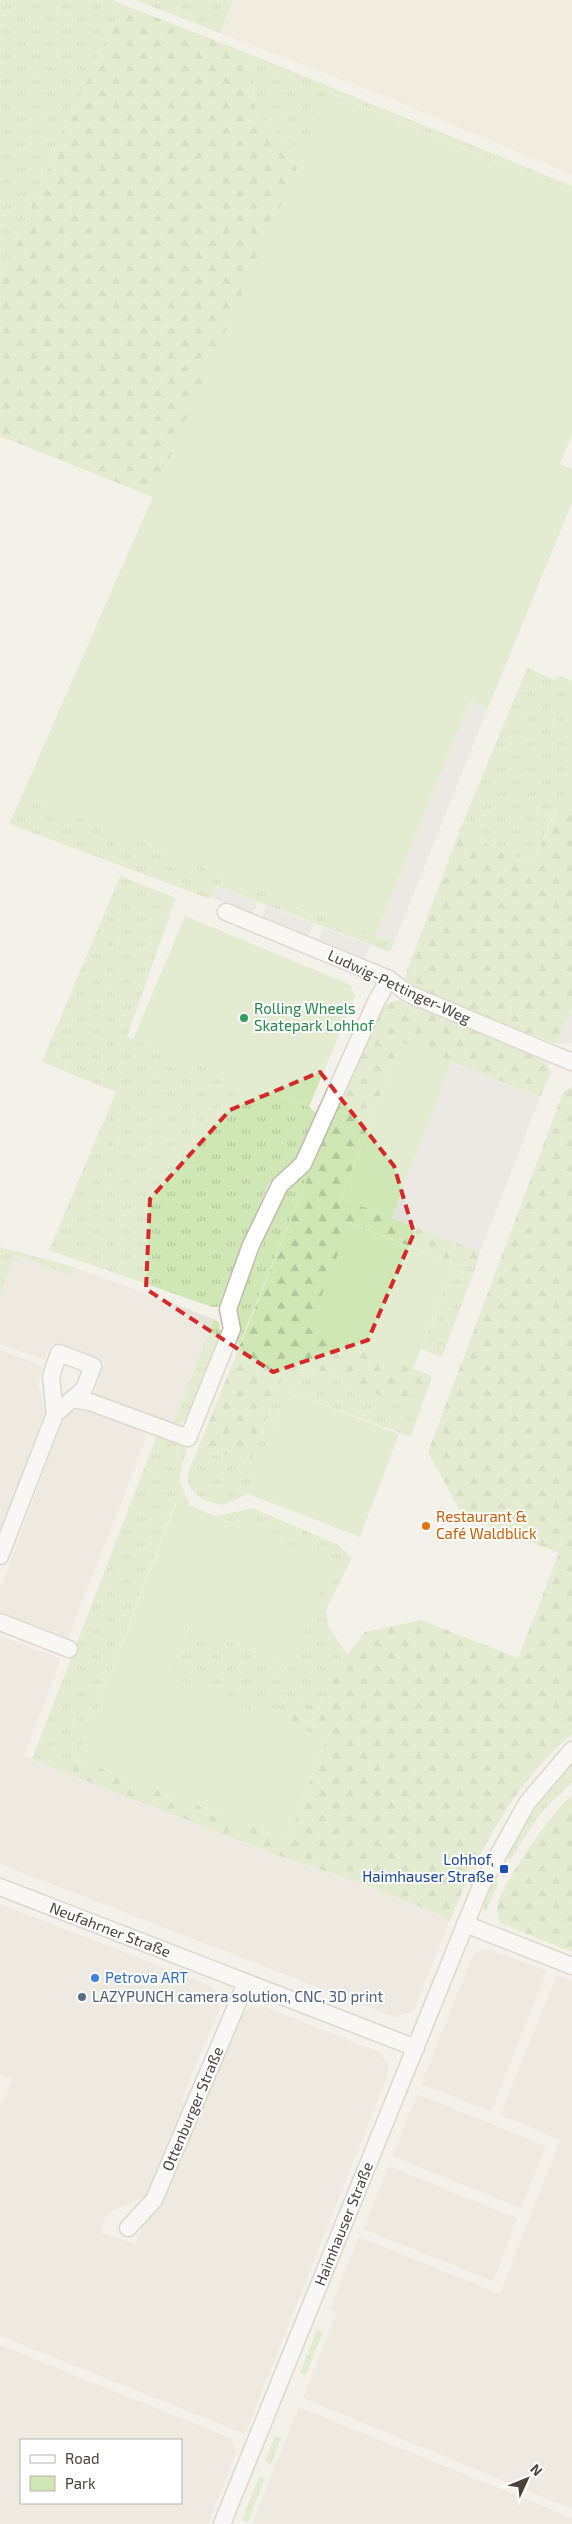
<svg xmlns="http://www.w3.org/2000/svg" width="572" height="2524" font-family="'Exo 2',sans-serif">
<style>
.residential{fill:#e8e3d8;fill-rule:evenodd}
.education{fill:#ede7d4}
.grass{fill:url(#grass-tufts)}
.forest{fill:url(#forest-firs)}
.park{fill:#cfe7b4}
.parking{fill:#e3e1de}
.lines{fill:none;stroke-linecap:round;stroke-linejoin:round}
.street-casing{stroke:#c0b9ac;stroke-width:19}
.street{stroke:#fff;stroke-width:16}
.marked{fill:none;stroke:#d62828;stroke-width:4;stroke-dasharray:10 6;stroke-linejoin:round}
.leisure-dot{fill:#2e9e5b;stroke:#fff;stroke-width:2}
.food-dot{fill:#e8710a;stroke:#fff;stroke-width:2}
.transit-dot{fill:#1a4fb4;stroke:#fff;stroke-width:2}
.shop-dot{fill:#3f7fe0;stroke:#fff;stroke-width:2}
.service-dot{fill:#5c6f8a;stroke:#fff;stroke-width:2}
.labels{text-anchor:middle;stroke-width:4;stroke-linejoin:round;paint-order:stroke}
.street-label{font-size:15px;fill:#484238;stroke:#fff}
.leisure-label{font-size:15px;fill:#27864d;stroke:#fff;text-anchor:start}
.food-label{font-size:15px;fill:#c56008;stroke:#fff;text-anchor:start}
.transit-label{font-size:15px;fill:#164399;stroke:#fff;text-anchor:end}
.shop-label{font-size:15px;fill:#366cbe;stroke:#fff;text-anchor:start}
.service-label{font-size:15px;fill:#4e5e75;stroke:#fff;text-anchor:start}
</style>
<defs>
<pattern id="grass-tufts" width="24" height="20" patternUnits="userSpaceOnUse" patternTransform="scale(1.25)"><rect width="24" height="20" fill="#cfe7b4"/><path d="M3 7l-1-3M5 7V3M7 7l1-3M15 17l-1-3M17 17v-4M19 17l1-3" fill="none" stroke="#b3c79c"/></pattern>
<pattern id="forest-firs" width="22" height="20" patternUnits="userSpaceOnUse" patternTransform="scale(1.25)"><rect width="22" height="20" fill="#cfe7b4"/><path d="M5 1l3.5 6h-7zM16 11l3.5 6h-7z" fill="#b3c79c"/></pattern>
</defs>
<rect width="100%" height="100%" fill="#f4f1ea"/>
<path class="residential" d="M15 1255 70 1275 74 1267 214 1319 173 1423 94 1394 105 1362 51 1343 45 1360 0 1344V1294Z
M0 1350 42 1366 38 1383 45 1410 0 1533Z
M80 1409 91 1410 142 1429 145 1434V1441L68 1638 0 1613V1589L62 1423 70 1413Z
M0 1636 59 1658 60 1662 24 1756 280 1856 363 1884 436 1913 449 1922 415 2007 411 2012 395 2017 0 1864Z
M0 1904 211 1986 220 1999V2008L181 2100 186 2101 147 2196 108 2213 100 2232 135 2244 242 2014 250 2008 265 2007 379 2052 388 2063V2074L245 2434 0 2336V2108L12 2079 0 2074Z
M488 1949 547 1971 491 2112 421 2084 471 1959 477 1952Z
M557 1975 572 1981V2509L303 2398 337 2312 330 2309 359 2237 500 2294 560 2140 500 2115Z
M417 2094 546 2146 521 2208 392 2156Z
M389 2166 517 2218 493 2281 363 2229Z
M0 2345 230 2438 236 2450 235 2456 208 2524H0ZM21 2440H181V2503H21Z
M299 2407 572 2518V2524H252Z"/>
<path class="education" d="M233 0H572V175L394 100 220 33Z"/>
<path class="grass" d="M0 0H113L122 4 0 276Z
M135 0H233L220 33Z
M250 54 572 186V193L331 93 304 156 256 116Z
M527 668 555 680 558 675 572 681V815L556 809 532 864 459 832Z
M22 795 394 943 390 952 217 886 210 899 9 824Z
M120 876 176 898 127 1037 309 1107 316 1113 293 1163 269 1183 222 1296 220 1307H212L49 1250 116 1092 42 1062Z
M311 1169 237 1350C240 1335 234 1321 237 1307L282 1195Z
M0 1247 74 1267 71 1276 15 1255 0 1294Z
M454 1264 476 1266 442 1357 421 1349Z
M214 1319 219 1322 222 1340 190 1419 178 1424 173 1423Z
M286 1368 337 1373 402 1405 432 1376 411 1437 287 1391 248 1494 224 1505C209 1504 186 1494 188 1475 189 1467 195 1457 198 1449 217 1456 232 1453 251 1459Z
M157 1435 183 1444 187 1448 179 1479 190 1506 176 1501 71 1775 32 1759Z
M252 1508 337 1544 352 1558 326 1610 329 1627 347 1655 335 1662 331 1684 319 1704 309 1706 288 1697 273 1718 169 1677 189 1626 291 1666 331 1561 216 1516Z
M572 1764V1782L540 1814 510 1860 505 1857 543 1796Z
M496 1878 498 1884 486 1911 483 1908 492 1884Z
M317 2329 323 2332 306 2375 300 2373Z
M275 2436 281 2438 271 2464 265 2461Z
M259 2476 265 2479 248 2522 242 2520Z"/>
<path class="forest" d="M122 4 250 54 256 116 304 156 153 497 0 436V276Z
M557 809 572 815V1009L556 1044 412 987 405 976 459 832 532 864Z
M397 1000 544 1056 551 1073 540 1097 401 1042 341 1198 480 1252 476 1266 454 1264 351 1223 310 1328 432 1376 402 1406 337 1373 286 1368 251 1460C232 1453 217 1456 198 1449L311 1169 379 1010 383 1006Z
M572 1086V1734C529 1771 497 1818 473 1870L470 1868 464 1879 467 1881 449 1922 436 1913 363 1884 280 1856 71 1775 77 1759 287 1840 326 1739 273 1718 288 1697 309 1706 319 1704 331 1684 328 1675 335 1662 347 1655 365 1632 421 1620 518 1658 559 1553 462 1515 428 1452 563 1093Z
M572 1795V1952L500 1923C499 1919 497 1913 497 1908 497 1889 555 1808 572 1795Z"/>
<path class="park" d="M330 93 572 193V435L560 464 572 469V503L488 708 470 702 376 936 22 795Z
M185 916 351 985 355 996 309 1107 133 1040Z
M401 1042 452 1062 392 1218 341 1198Z
M350 1223 454 1264 413 1369 309 1328Z
M287 1391 399 1434 360 1537 248 1494Z
M177 1501 332 1561 291 1666 189 1626 170 1677 326 1738 287 1840 77 1759Z"/>
<path class="parking" d="M470 701 488 708 394 943 376 936Z
M216 886 258 902 253 914 212 898Z
M266 905 314 924 309 936 262 917Z
M323 927 370 945 365 958 318 940Z
M572 1009V1043L556 1044Z
M452 1062 540 1097 480 1252 392 1218Z"/>
<g class="lines">
<g class="street-casing">
<path id="street" d="M226 912 389 979 407 993 572 1062
M73 1399 90 1402 188 1438 232 1329 228 1309 251 1245 280 1185 303 1164 376 1002 389 979
M0 1556 55 1414 51 1376 59 1353 93 1366 84 1389 55 1414
M0 1622 69 1649
M0 1887 416 2048
M465 1924 572 1966
M128 2228 154 2200 246 1983
M222 2524 481 1886 527 1803 572 1750"/>
</g>
<use href="#street" class="street"/>
</g>
<path d="M0 0H572V2524H0ZM320 1072 394 1166 414 1233 368 1340 273 1372 146 1289 150 1199 230 1110Z" fill="#f4f1ea" fill-opacity=".55" fill-rule="evenodd"/>
<path class="marked" d="M320 1072 394 1166 414 1233 368 1340 273 1372 146 1289 150 1199 230 1110Z"/>
<circle class="leisure-dot" cx="244" cy="1018" r="5"/>
<circle class="food-dot" cx="426" cy="1526" r="5"/>
<rect class="transit-dot" x="499" y="1864" width="10" height="10" rx="2.5"/>
<circle class="shop-dot" cx="95" cy="1978" r="5"/>
<circle class="service-dot" cx="82" cy="1997" r="5"/>
<g class="labels">
<g class="street-label">
<text transform="translate(399 987) rotate(25)" y="5">Ludwig-Pettinger-Weg</text>
<text transform="translate(110 1930) rotate(21)" y="5">Neufahrner Straße</text>
<text transform="translate(193 2109) rotate(-67)" y="5">Ottenburger Straße</text>
<text transform="translate(344 2224) rotate(-68)" y="5">Haimhauser Straße</text>
</g>
<g class="leisure-label">
<text x="254" y="1014">Rolling Wheels<tspan x="254" dy="17">Skatepark Lohhof</tspan></text>
</g>
<g class="food-label">
<text x="436" y="1522">Restaurant &amp;<tspan x="436" dy="17">Café Waldblick</tspan></text>
</g>
<g class="transit-label">
<text x="494" y="1865">Lohhof,<tspan x="494" dy="17">Haimhauser Straße</tspan></text>
</g>
<g class="shop-label">
<text x="105" y="1983">Petrova ART</text>
</g>
<g class="service-label">
<text x="92" y="2002">LAZYPUNCH camera solution, CNC, 3D print</text>
</g>
</g>
<rect x="20" y="2439" width="162" height="65" fill="#ffffff" stroke="#b6b3af"/>
<rect x="30" y="2455" width="25" height="8" fill="#ffffff" stroke="#b6b3af"/>
<text x="65" y="2464" font-size="15" fill="#484238">Road</text>
<rect x="30" y="2476" width="25" height="15" fill="#cfe7b4" stroke="#b6b3af"/>
<text x="65" y="2489" font-size="15" fill="#484238">Park</text>
<g transform="translate(527 2479) rotate(46)" stroke="#ffffff" stroke-width="4" paint-order="stroke">
<path d="M0-4L9 19L0 12L-9 19Z" fill="#484238"/>
<text y="-8" font-size="14" font-weight="bold" text-anchor="middle" fill="#484238">N</text>
</g>
</svg>
